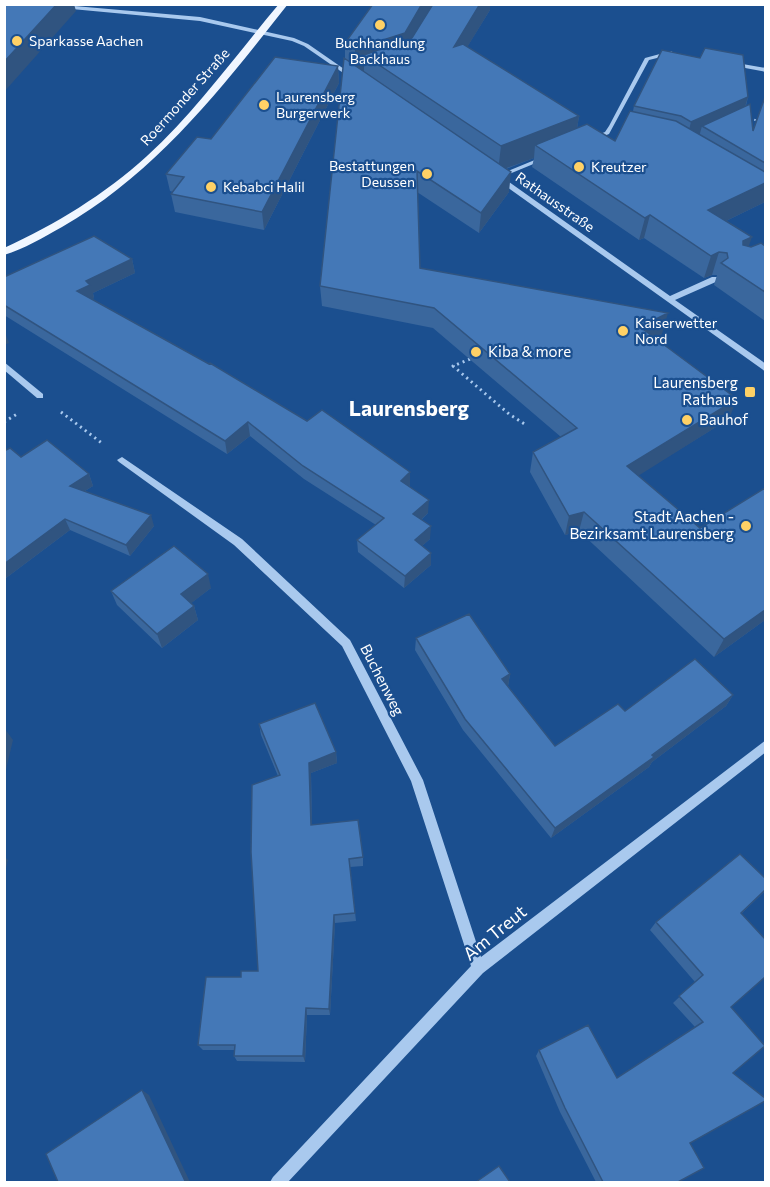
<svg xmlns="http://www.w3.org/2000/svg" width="770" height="1187" font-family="Commissioner,sans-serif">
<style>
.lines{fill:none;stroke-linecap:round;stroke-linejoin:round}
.path-far1{stroke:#a9c9ee;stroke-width:2;stroke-dasharray:1.5 3;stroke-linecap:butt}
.path{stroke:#a9c9ee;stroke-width:3;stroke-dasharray:2 4;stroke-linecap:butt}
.minor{fill:#a9c9ee;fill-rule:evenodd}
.major{fill:#f0f6ff;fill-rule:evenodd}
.wall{fill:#3a679d}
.shaded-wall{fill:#305480}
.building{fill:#4478b7;stroke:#305480;stroke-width:1.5}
.poi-dot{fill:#ffd166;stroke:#1b4f8f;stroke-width:2}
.labels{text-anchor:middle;stroke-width:4.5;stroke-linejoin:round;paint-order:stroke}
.far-poi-label{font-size:14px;fill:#fff;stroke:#1b4f8f;text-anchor:start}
.far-street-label{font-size:14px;fill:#fff;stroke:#1b4f8f}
.poi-label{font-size:15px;fill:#fff;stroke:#1b4f8f;text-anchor:start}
.street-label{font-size:15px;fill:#fff;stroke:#1b4f8f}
.near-street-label{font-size:18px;fill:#fff;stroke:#1b4f8f}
.district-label{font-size:21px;font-weight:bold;fill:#fff;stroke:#1b4f8f}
</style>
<rect width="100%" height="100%" fill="#1b4f8f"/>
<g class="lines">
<path class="path-far1" d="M750 118 766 124"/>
<path class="path" d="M470 359 453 366 509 414 526 425
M61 412 103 444
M4 422 17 414"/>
<path class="minor" d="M63 5 200 17 294 38 308 44 357 78 352 79 304 46 292 41 200 21 61 8 60 7Z
M671 51 674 53 673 54 649 60 609 134 594 140H590V138L605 132 609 126 645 58Z
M731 62 766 68V72L729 65V63Z
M542 157 548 158 502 177 670 296 712 277H718V281L675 300 766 364V372L493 177Z
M4 362 43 394V398H37L4 370Z
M122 457 242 539 350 640 423 780 481 957 766 740V752L483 973 288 1182H270L273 1177 471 966 411 781 342 646 234 545 119 462 117 460Z"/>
<path class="major" d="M279 4H288C221 89 156 173 62 227 44 237 24 249 4 255V248C56 224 104 195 147 156 196 111 236 55 279 4Z"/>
</g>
<path class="wall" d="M373 4H490V10L467 47 579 116 577 129 615 141 633 111 634 106 748 97 746 106 753 131 765 97V202L726 221 748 247H751L765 246V321L714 285 717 275H712L704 278 644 238 639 240 532 167 534 158 506 169 509 192 479 233 417 192 420 268 662 334 654 337 729 419 638 475 765 620 714 657 579 531 565 535 530 472 533 452 561 437 433 328 322 306 320 286 345 59V43Z
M338 66 339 83 264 230 175 212 171 194 173 192 170 191 166 174 211 139Z
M132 259 135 273 93 293 94 298 92 299 410 485 409 486 428 513 421 520 430 539 422 546 431 553V565L404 588 358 552 357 540 376 525 304 479 250 436 227 454 4 315V277Z
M4 451 21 457 89 474 93 486 85 491 154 526 130 556 70 530 6 578 4 576Z
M211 588 191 603 194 606 198 620 162 648 117 605 111 591Z
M416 638 510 674 508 686 555 746 625 711 733 695 726 706 652 762 649 767 551 838 463 730 415 650Z
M259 724 336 752 337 763 311 773 312 825 363 857V866L350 867 356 921 335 923 330 1015H307L305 1062 237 1061 234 1056 235 1050H203L198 1045 241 977 258 971 278 776 261 735Z
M765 891 741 914 731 1007 733 1073 690 1143 678 1182H596L560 1112 536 1056 539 1050 617 1078 695 1027 673 1003 695 982 650 930 656 922Z"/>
<path class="shaded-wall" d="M57 4H74L76 11 4 92V62Z
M422 4H435L404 57 364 55V71L355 74V49Z
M480 4H490V10L452 72 454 47Z
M338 66 339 83 264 230 262 212Z
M748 97 742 117 702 126 699 137 686 142 691 122Z
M579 116 575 141 535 145 534 158 498 171 501 146Z
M511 172 509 192 479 233 481 213Z
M765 183V202L701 233 708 210Z
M650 215 644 238 639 240 645 218Z
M752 237 744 260 743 241Z
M719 252 712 275 704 278 711 256Z
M132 259 135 273 93 293 94 298 82 305 77 291 86 281Z
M668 313 662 334 635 347 640 327Z
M6 335 9 343 4 345V336Z
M737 399 729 419 622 486 627 466Z
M248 422 250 436 227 454 225 441Z
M410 472V485L401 494V481Z
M89 474 93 486 75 497 70 486Z
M429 500 428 513 413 527V514Z
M584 512 579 531 565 535 569 516Z
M151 515 154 526 130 556 126 545Z
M65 519 70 530 6 578 4 574V564Z
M431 526 430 539 414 553 415 540Z
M431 553V565L404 588 405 576Z
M208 574 211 588 185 608 181 594Z
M194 606 198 620 162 648 157 634Z
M765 610V620L714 657 724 639Z
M510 674 508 686 502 679Z
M733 695 726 706 652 762 649 767 551 838 555 828Z
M5 729 13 740 4 778V733Z
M336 752 337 763 311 773 312 835 311 825 309 763Z
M4 856 8 860 4 877Z
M334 915 335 923 330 1015 329 1009Z
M306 1008 307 1015 305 1062 303 1056Z
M142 1090 149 1095 190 1182H182Z"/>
<path class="building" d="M4 4H57L4 62Z
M373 4H422L405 33 355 49 345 43Z
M433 4H480L454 47 463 44 579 116 501 146 364 55 412 38Z
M705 48 743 55 748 97 691 122 681 116 634 106 662 50 700 58Z
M275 57 338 66 262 212 171 194 184 177 166 174 197 137 211 139Z
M344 58 511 172 481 213 417 171 420 268 668 313 640 327 737 399 627 466 700 528 765 488V610L724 639 584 512 569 516 533 452 577 428 434 308 320 286Z
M765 97V163L702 126 750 104 753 131Z
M630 111 676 121 765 172V183L708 210 752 237 743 241V245L751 247 761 243 765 246V292L721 263 728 258 727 253 719 252 711 256 650 215 645 218 535 145 587 124 615 141Z
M94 236 132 259 86 281 90 285 77 291 209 364 210 363 307 421 322 410 410 472 401 481 429 500 413 514 431 526 415 540 431 553 405 576 357 540 384 518 303 466 248 422 225 441 4 305V277Z
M47 440 89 474 70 486 151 515 126 545 65 519 4 564V451L10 448 21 457Z
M174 546 208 574 181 594 194 606 157 634 111 591Z
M469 614 510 674 502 679 555 746 618 704 625 711 695 659 733 695 652 755 654 757 555 828 465 719 416 638Z
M315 703 336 752 309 763 311 825 358 820 363 857 349 859 355 913 334 915 329 1009 306 1008 303 1056H234L235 1045H198L206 977H241V971H258L251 852 252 785 280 775 259 724Z
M740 854 765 878V890L741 913 765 939V977L731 1007 765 1046 733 1073 765 1098V1101L690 1143 704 1168 678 1182H603L565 1108 539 1050 588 1025 617 1078 703 1022 679 996 703 975 656 922Z
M142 1090 185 1181 182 1182H58L46 1154Z
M499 1166 510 1182H476Z"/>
<g class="poi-dot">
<circle cx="380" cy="25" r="6"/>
<circle cx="17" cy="41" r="6"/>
<circle cx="264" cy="105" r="6"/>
<circle cx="579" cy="167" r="6"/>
<circle cx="427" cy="174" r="6"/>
<circle cx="211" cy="187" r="6"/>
<circle cx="623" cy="331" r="6"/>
<circle cx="476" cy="352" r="6"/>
<rect x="744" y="386" width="12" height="12" rx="3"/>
<circle cx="687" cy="420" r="6"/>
<circle cx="746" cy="526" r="6"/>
</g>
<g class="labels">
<g class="far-poi-label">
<text x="29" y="46">Sparkasse Aachen</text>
<text x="380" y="48" text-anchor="middle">Buchhandlung<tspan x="380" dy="16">Backhaus</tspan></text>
<text x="276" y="102">Laurensberg<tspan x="276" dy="16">Burgerwerk</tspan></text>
<text x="415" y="171" text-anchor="end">Bestattungen<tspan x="415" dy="16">Deussen</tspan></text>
<text x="591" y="172">Kreutzer</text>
<text x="223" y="192">Kebabci Halil</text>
<text x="635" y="328">Kaiserwetter<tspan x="635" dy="16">Nord</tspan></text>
</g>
<g class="far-street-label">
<text transform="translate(185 97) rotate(-48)" y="5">Roermonder Straße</text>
<text transform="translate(555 202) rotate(35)" y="5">Rathausstraße</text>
</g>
<g class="poi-label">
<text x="488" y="357">Kiba &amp; more</text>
<text x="738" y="388" text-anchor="end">Laurensberg<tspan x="738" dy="17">Rathaus</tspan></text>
<text x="699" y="425">Bauhof</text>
<text x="734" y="522" text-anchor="end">Stadt Aachen -<tspan x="734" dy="17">Bezirksamt Laurensberg</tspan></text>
</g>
<g class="street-label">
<text transform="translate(382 680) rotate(63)" y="5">Buchenweg</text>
</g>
<g class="near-street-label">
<text transform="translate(495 933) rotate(-39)" y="6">Am Treut</text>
</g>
<g class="district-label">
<text x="409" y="416">Laurensberg</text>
</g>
</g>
<rect width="770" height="1187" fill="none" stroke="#ffffff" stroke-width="12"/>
</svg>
